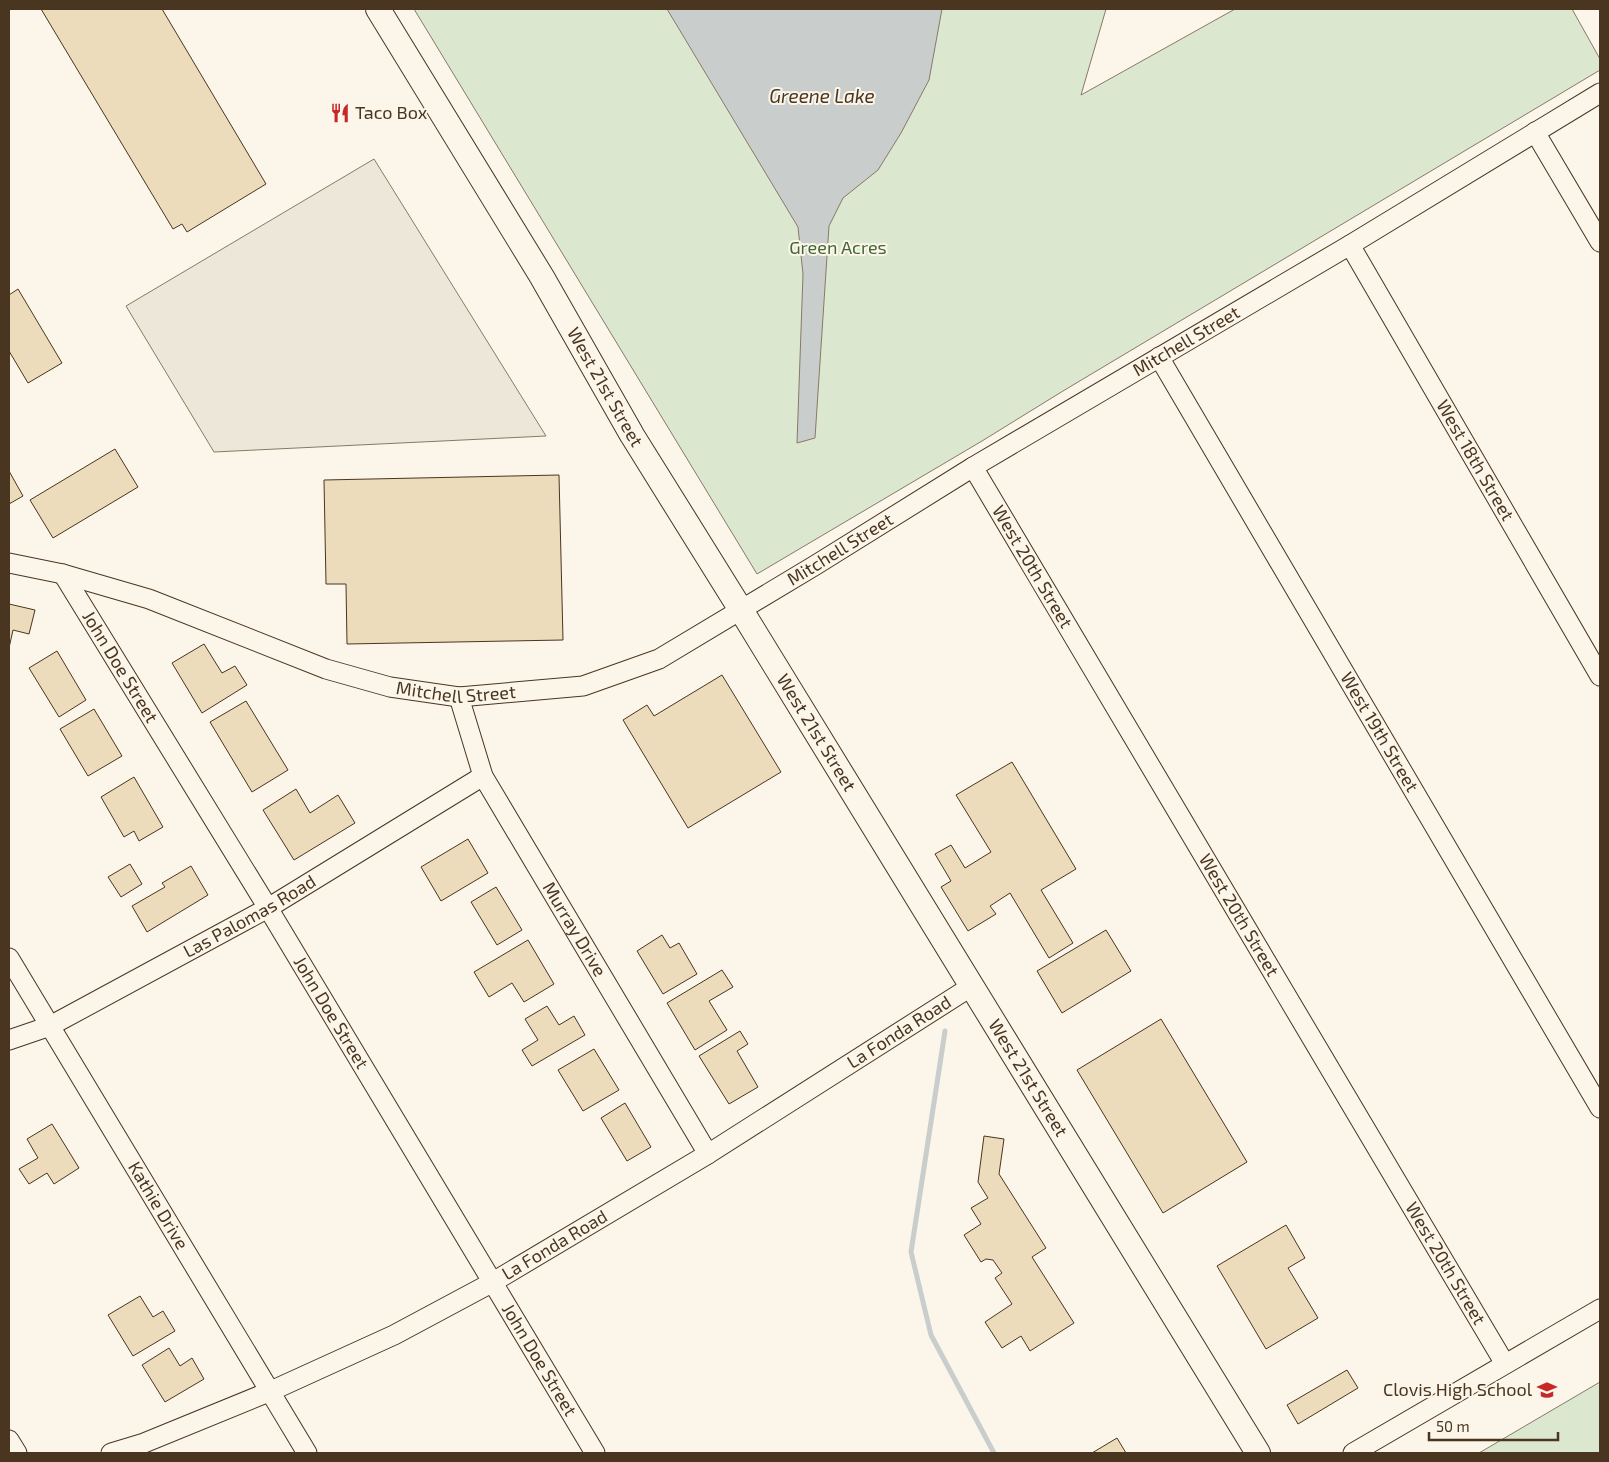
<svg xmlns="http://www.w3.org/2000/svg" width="1609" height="1462" viewBox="0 0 1609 1462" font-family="'Exo 2',sans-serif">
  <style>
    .green { fill: #dce7d0; stroke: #887966 }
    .parking { fill: #ede7d9; stroke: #887966 }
    .water { fill: #c9cecd; stroke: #887966 }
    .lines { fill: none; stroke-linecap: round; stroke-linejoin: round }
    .stream { stroke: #c9cecd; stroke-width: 5 }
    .building { fill: #ecdcbc; stroke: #4a3520 }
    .minor-casing { stroke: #4a3520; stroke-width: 21 }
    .major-casing { stroke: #4a3520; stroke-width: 26 }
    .minor { stroke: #fbf6e9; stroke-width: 19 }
    .major { stroke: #fbf6e9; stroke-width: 24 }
    .labels { text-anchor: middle; stroke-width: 4; stroke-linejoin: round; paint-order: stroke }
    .poi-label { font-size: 18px; fill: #4a3520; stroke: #fbf6e9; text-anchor: start }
    .park-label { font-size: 18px; fill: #436837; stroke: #fbf6e9 }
    .street-label { font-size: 18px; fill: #4a3520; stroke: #fbf6e9 }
    .water-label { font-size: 19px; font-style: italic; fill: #4a3520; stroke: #fbf6e9 }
  </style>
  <rect width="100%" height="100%" fill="#fbf6e9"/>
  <g class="green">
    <polygon points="414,9 1106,9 1081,95 1235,9 1572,9 1600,59 1600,70 1063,391 982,441 757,574"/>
    <polygon points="1600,1382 1600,1453 1478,1453 1479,1453"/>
  </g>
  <polygon class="parking" points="374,159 546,436 214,452 126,306"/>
  <polygon class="water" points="667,9 942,9 929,80 901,133 878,170 843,198 829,226 815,438 797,443 803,274 798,227"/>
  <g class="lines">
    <polyline class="stream" points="945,1031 911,1252 931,1335 994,1453"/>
  </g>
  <g class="building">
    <polygon points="41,9 162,9 266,184 187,232 182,224 173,229"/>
    <polygon points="18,289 62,363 28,383 9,351 9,295"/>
    <polygon points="115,449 138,487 53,538 30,500"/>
    <polygon points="9,471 23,496 9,504"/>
    <polygon points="559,475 563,640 347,644 346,584 326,584 324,480"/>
    <polygon points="9,604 35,610 29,634 13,630 9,648"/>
    <polygon points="204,644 222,673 235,666 247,685 202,713 172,663"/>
    <polygon points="57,651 86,700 59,717 29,668"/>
    <polygon points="722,675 781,772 688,828 623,720 647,705 654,716"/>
    <polygon points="246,701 288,770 252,792 210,722"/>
    <polygon points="94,709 122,756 88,776 60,729"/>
    <polygon points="1012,762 1076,869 1041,890 1073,943 1049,958 1010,893 990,906 996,914 968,931 941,887 951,881 935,854 951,845 965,868 991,852 956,795"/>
    <polygon points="134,777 163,827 139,841 134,831 124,837 101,797"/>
    <polygon points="296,789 310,813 338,795 355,823 294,860 263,810"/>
    <polygon points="468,839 488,873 441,901 421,867"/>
    <polygon points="130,864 142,884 121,897 108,877"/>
    <polygon points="191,866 208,895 147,932 132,906 165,887 162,883"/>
    <polygon points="496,887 522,930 497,945 471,902"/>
    <polygon points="1106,930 1131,971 1062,1013 1037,971"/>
    <polygon points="662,935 670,948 679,943 697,974 663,994 637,951"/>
    <polygon points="528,940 554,984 524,1002 512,983 489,997 474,972"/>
    <polygon points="722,970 733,987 709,1001 727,1030 695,1050 667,1003"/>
    <polygon points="547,1006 559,1025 574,1016 585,1035 532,1066 522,1050 538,1040 525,1019"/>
    <polygon points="1161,1019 1247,1162 1163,1213 1077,1070"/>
    <polygon points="740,1031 748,1044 737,1051 758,1087 729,1104 699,1056"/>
    <polygon points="594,1049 619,1090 583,1111 558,1070"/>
    <polygon points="625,1103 651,1147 627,1161 601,1118"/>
    <polygon points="52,1124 79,1168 54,1184 47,1173 29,1184 19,1169 38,1158 27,1139"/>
    <polygon points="984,1136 1004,1139 999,1174 1046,1248 1032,1257 1074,1323 1030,1351 1021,1336 1002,1348 985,1322 1012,1304 995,1278 1002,1273 993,1260 986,1259 981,1262 964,1235 981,1224 971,1208 988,1198 978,1182"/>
    <polygon points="1286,1225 1305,1258 1288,1268 1318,1318 1266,1349 1217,1266"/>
    <polygon points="140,1296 153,1317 163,1311 175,1331 133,1356 108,1315"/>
    <polygon points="169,1348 180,1366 192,1358 204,1379 165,1402 142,1365"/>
    <polygon points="1347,1370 1358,1388 1298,1424 1287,1405"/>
    <polygon points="1117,1438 1126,1453 1092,1453"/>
  </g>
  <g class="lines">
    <defs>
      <g id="minor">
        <polyline points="1535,132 1600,242"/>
        <path id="s1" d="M1350,245l250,431"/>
        <path id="s2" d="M1159,357l441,751"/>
        <path id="s3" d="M973,467l532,897"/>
        <path id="s4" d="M9,563l54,11 86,25 177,70 64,18 69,10 124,-11 76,-27 155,-93 159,-99 377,-222 250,-152"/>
        <path id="s5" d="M63,574l205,334 327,545"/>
        <path id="s6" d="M459,697l24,79 225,378"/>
        <path id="s7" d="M9,958l298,495"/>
        <path id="s8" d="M9,1040l41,-14 218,-118 215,-132"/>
        <polyline points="9,1440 17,1453"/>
        <path id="s9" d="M111,1453l33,-10 127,-52 123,-56 99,-53 215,-128 264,-168"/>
        <polyline points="1353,1453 1600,1309"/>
      </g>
      <g id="major">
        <path id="s10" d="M378,9l164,268 90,158 109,175 517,843"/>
      </g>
    </defs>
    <use href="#minor" class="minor-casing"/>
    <use href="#major" class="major-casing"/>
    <use href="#minor" class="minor"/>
    <use href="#major" class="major"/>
  </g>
  <defs>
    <symbol id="restaurant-bare" viewBox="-9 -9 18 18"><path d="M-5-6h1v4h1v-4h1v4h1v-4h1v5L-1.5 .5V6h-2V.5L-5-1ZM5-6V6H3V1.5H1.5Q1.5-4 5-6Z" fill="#c62828" stroke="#fbf6e9" stroke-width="2.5" paint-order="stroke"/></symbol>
    <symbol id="school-bare" viewBox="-9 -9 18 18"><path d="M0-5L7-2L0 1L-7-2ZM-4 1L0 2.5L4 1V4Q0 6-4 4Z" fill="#c62828" stroke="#fbf6e9" stroke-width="2.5" paint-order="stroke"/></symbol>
  </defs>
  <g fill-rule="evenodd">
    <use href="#restaurant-bare" x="326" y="99" width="28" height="28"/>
    <use href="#school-bare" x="1533" y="1376" width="28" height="28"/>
  </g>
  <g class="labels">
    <g class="poi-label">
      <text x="355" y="119">Taco Box</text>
      <text x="1532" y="1396" text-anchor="end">Clovis High School</text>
    </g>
    <g class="park-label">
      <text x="838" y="254">Green Acres</text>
    </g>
    <g class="street-label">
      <text dy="6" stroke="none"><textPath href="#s4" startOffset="1292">Mitchell Street</textPath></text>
      <text dy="6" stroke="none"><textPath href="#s10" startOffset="441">West 21st Street</textPath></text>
      <text dy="6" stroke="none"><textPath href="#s1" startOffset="249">West 18th Street</textPath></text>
      <text dy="6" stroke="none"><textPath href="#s4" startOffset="888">Mitchell Street</textPath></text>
      <text dy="6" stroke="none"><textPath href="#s3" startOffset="116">West 20th Street</textPath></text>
      <text dy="6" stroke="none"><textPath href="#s5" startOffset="109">John Doe Street</textPath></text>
      <text dy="6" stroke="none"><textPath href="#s4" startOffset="468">Mitchell Street</textPath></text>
      <text dy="6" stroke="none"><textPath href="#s10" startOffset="846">West 21st Street</textPath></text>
      <text dy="6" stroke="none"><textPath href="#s2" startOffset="435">West 19th Street</textPath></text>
      <text dy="6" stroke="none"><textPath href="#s8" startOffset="271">Las Palomas Road</textPath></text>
      <text dy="6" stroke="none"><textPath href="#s3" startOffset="521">West 20th Street</textPath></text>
      <text dy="6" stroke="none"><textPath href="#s6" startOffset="261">Murray Drive</textPath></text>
      <text dy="6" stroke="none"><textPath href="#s5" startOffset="514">John Doe Street</textPath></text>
      <text dy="6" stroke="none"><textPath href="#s9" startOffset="896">La Fonda Road</textPath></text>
      <text dy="6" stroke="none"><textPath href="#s10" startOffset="1251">West 21st Street</textPath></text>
      <text dy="6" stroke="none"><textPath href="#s7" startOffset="289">Kathie Drive</textPath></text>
      <text dy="6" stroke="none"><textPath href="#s9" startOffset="491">La Fonda Road</textPath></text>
      <text dy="6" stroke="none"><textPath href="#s3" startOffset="926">West 20th Street</textPath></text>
      <text dy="6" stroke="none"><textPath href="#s5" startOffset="919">John Doe Street</textPath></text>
    </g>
    <g class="water-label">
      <text x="822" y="103">Greene Lake</text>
    </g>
  </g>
  <rect width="1609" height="1462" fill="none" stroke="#4a3520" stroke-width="20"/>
  <path d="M1429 1432v8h129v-8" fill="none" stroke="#4a3520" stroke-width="2.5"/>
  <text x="1436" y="1432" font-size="15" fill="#4a3520" stroke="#fbf6e9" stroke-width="4" paint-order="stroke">50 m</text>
</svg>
